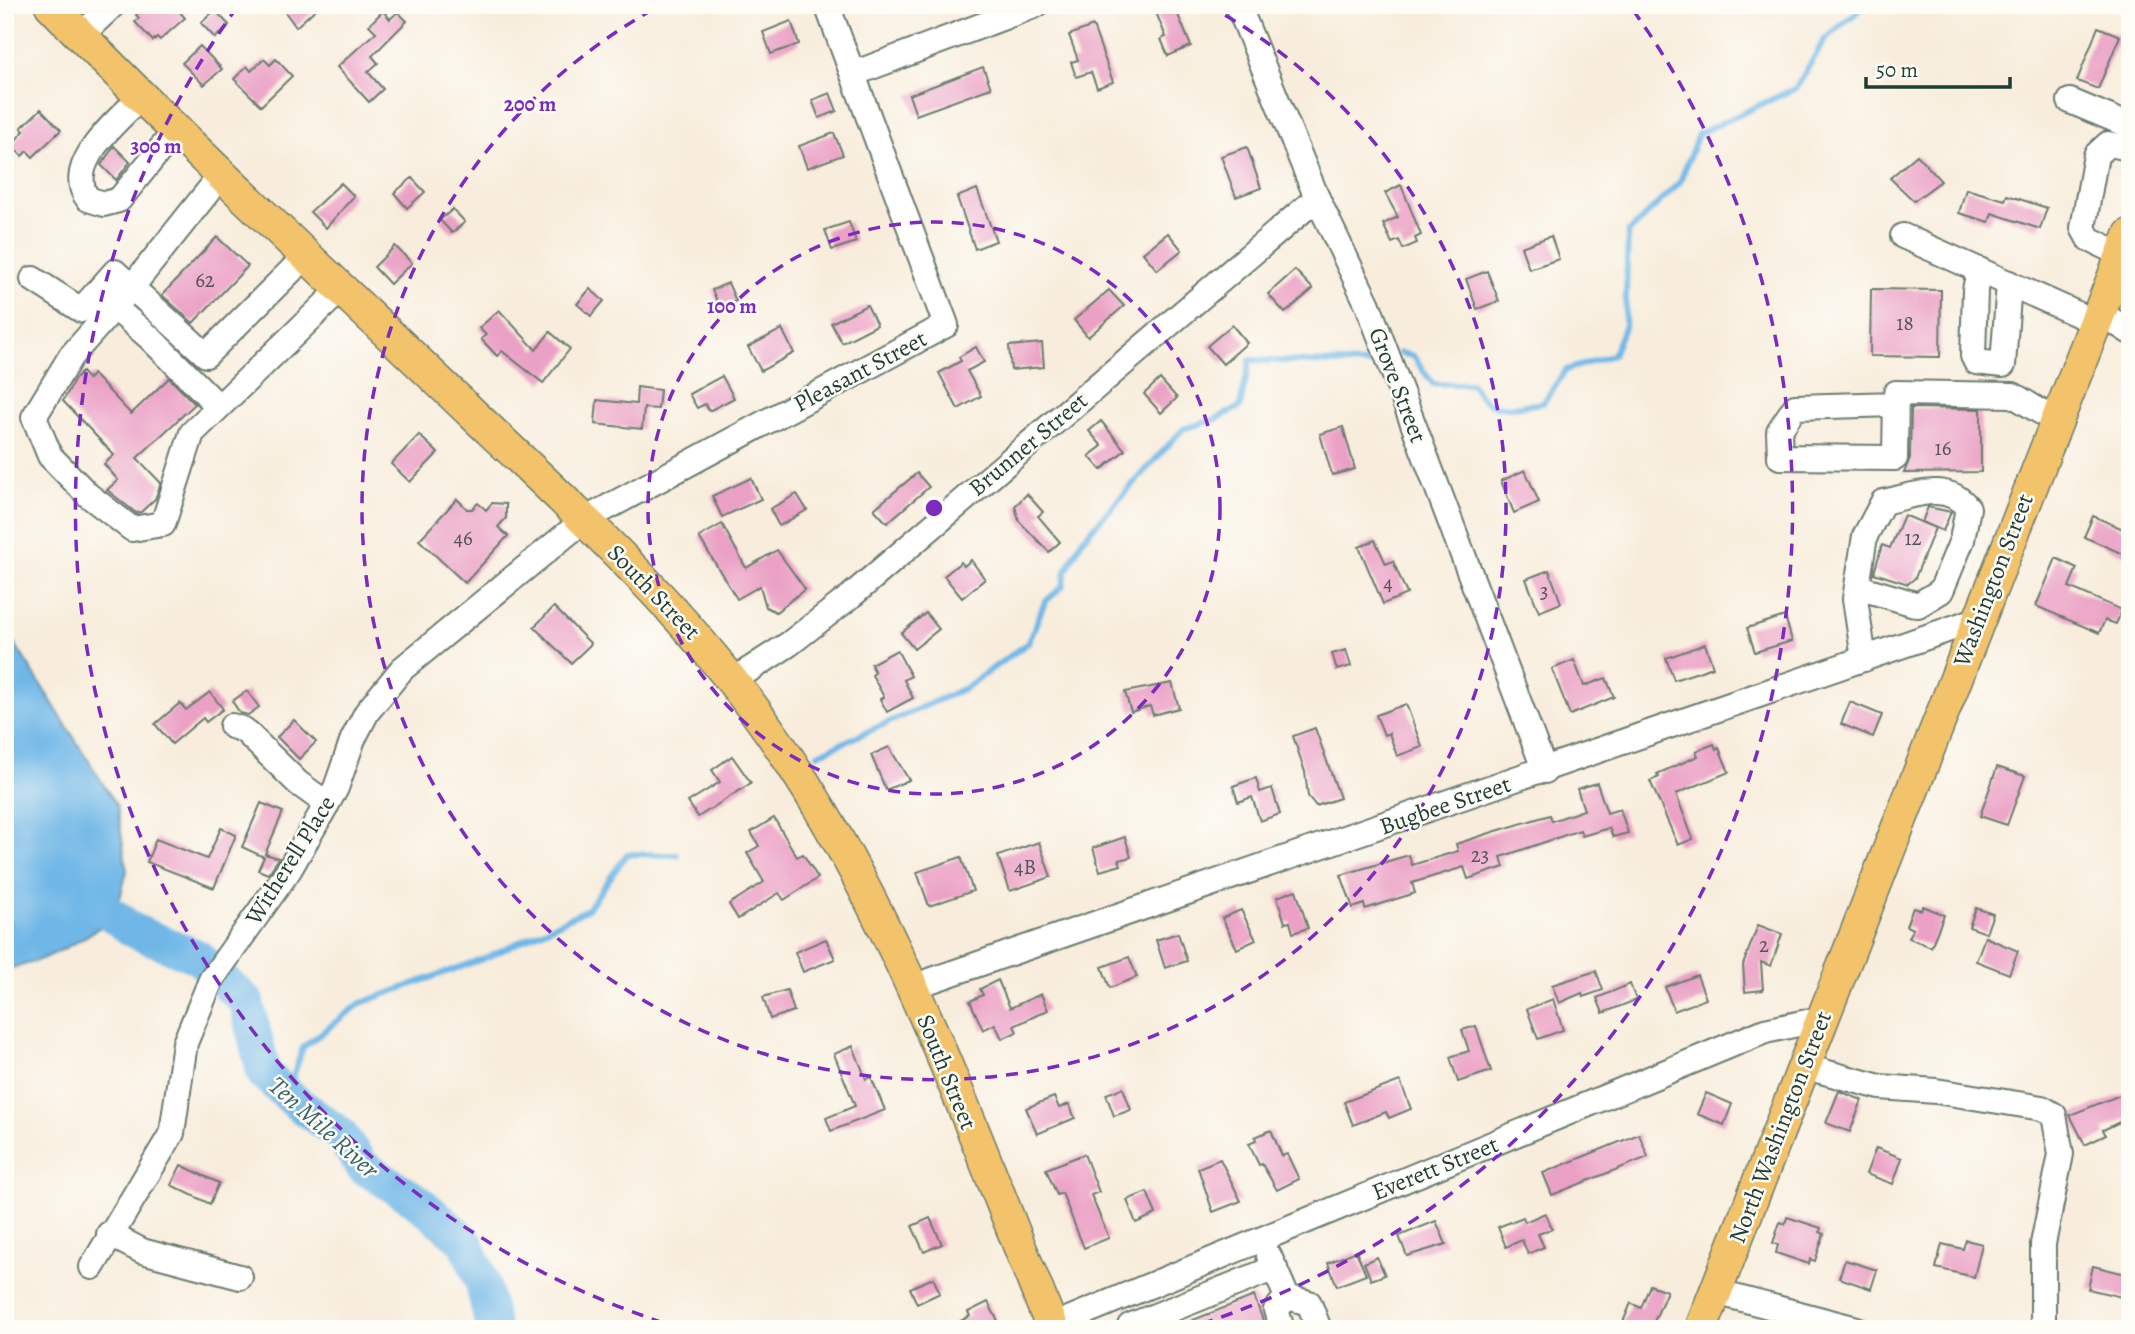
<svg xmlns="http://www.w3.org/2000/svg" width="2135" height="1334" viewBox="0 0 2135 1334" font-family="Alegreya,serif">
  <style>
    .water { fill: #6fb7e7; stroke: #477a8e; stroke-width: 2 }
    .lines { fill: none; stroke-linecap: round; stroke-linejoin: round }
    .stream { stroke: #6fb7e7; stroke-width: 6 }
    .river { stroke: #6fb7e7; stroke-width: 35 }
    .building { fill: #eba0c5 }
    .minor-casing { stroke: #6b7b6f; stroke-width: 28 }
    .major-casing { stroke: #6b7b6f; stroke-width: 35 }
    .minor { stroke: #fff; stroke-width: 24 }
    .major { stroke: #f2c36a; stroke-width: 32 }
    .ring { fill: none; stroke: #7b2cbf; stroke-width: 3.5; stroke-dasharray: 12 9 }
    .labels { text-anchor: middle; stroke-width: 5; stroke-linejoin: round; paint-order: stroke }
    .number-label { font-size: 21px; fill: #525658 }
    .street-label { font-size: 24px; fill: #1f3d34; stroke: #fdfcf7 }
    .water-label { font-size: 26px; font-style: italic; fill: #37626a; stroke: #fdfcf7 }
    .centre { fill: #7b2cbf; stroke: #fdfcf7; stroke-width: 3.5 }
    .ring-label { font-size: 21px; text-anchor: middle; font-weight: bold; fill: #7b2cbf; stroke: #fdfcf7; stroke-width: 5; stroke-linejoin: round; paint-order: stroke }
  </style>
  <rect width="100%" height="100%" fill="#fdfcf7"/>
  <filter id="ink" filterUnits="userSpaceOnUse"><feTurbulence type="fractalNoise" baseFrequency=".0143" numOctaves="2"/><feDisplacementMap in="SourceGraphic" scale="14" xChannelSelector="R" yChannelSelector="G"/><feConvolveMatrix kernelMatrix="1 2 1 2 8 2 1 2 1" color-interpolation-filters="sRGB"/></filter>
  <filter id="wash" filterUnits="userSpaceOnUse"><feTurbulence type="fractalNoise" baseFrequency=".00686" numOctaves="4" result="noise"/><feDisplacementMap in="SourceGraphic" scale="28" xChannelSelector="R" yChannelSelector="G"/><feGaussianBlur stdDeviation="1.57" result="paint"/><feColorMatrix in="noise" values="0 0 0 0 0 0 0 0 0 0 0 0 0 0 0 0 0 1.4 0 .05"/><feComposite in="paint" operator="in"/></filter>
  <g filter="url(#wash)">
    <rect width="100%" height="100%" fill="#f8eddc"/>
    <path class="water" d="M5,628l112,178 10,65 -12,46c-33,23 -69,46 -110,52z"/>
    <g class="lines">
      <g class="stream">
        <path d="M1400,353l13,3 20,28h39c16,33 41,22 71,19l23,-33 47,-15 12,-30 3,-92 52,-51 18,-48 98,-46 29,-49 40,-34"/>
        <polyline points="818,754 965,688 1028,643 1045,602 1063,586 1066,571 1082,540 1183,429 1214,420 1240,407 1250,360 1367,364"/>
        <polyline points="287,1095 303,1047 361,1003 488,957 588,909 627,854 677,855"/>
      </g>
      <polyline class="river" points="78,885 87,896 134,931 198,957 246,1001 264,1074 298,1104 340,1134 363,1167 416,1200 465,1241 482,1281 493,1329"/>
    </g>
    <g id="blocks">
      <g class="building">
        <polygon points="147,5 174,5 185,18 160,40 157,37 153,41 135,22 139,18 136,15"/>
        <polygon points="280,5 320,5 296,27"/>
        <polygon points="1153,5 1174,5 1191,46 1168,56 1161,39 1166,37"/>
        <polygon points="215,10 229,25 215,38 201,23"/>
        <polygon points="383,11 390,19 398,12 407,21 372,56 378,63 368,72 383,89 369,102 337,67 376,32 369,25"/>
        <polygon points="791,21 799,44 771,54 763,32"/>
        <polygon points="1093,26 1113,82 1097,88 1091,72 1076,77 1071,62 1078,60 1069,35"/>
        <polygon points="2098,27 2120,36 2098,89 2077,81"/>
        <polygon points="200,46 222,69 204,85 182,63"/>
        <polygon points="264,59 270,65 276,59 292,76 261,106 234,79 247,66 251,71"/>
        <polygon points="983,67 991,88 916,115 909,95"/>
        <polygon points="830,93 837,111 819,118 812,100"/>
        <polygon points="41,109 61,130 33,157 27,151 22,156 11,145 24,131 21,128"/>
        <polygon points="834,133 843,155 807,168 799,146"/>
        <polygon points="114,146 130,162 116,180 101,165"/>
        <polygon points="1247,147 1261,188 1236,197 1221,156"/>
        <polygon points="1917,155 1941,181 1914,201 1890,178"/>
        <polygon points="412,178 425,192 407,208 394,193"/>
        <polygon points="341,183 354,196 326,228 310,212"/>
        <polygon points="1401,185 1421,235 1415,238 1417,243 1403,249 1399,240 1392,243 1383,224 1398,217 1385,193"/>
        <polygon points="977,189 996,241 975,249 957,197"/>
        <polygon points="1966,189 2005,200 2007,195 2047,208 2040,229 1992,213 1989,222 1959,213"/>
        <polygon points="453,209 465,222 452,233 440,220"/>
        <polygon points="849,222 856,242 832,250 825,230"/>
        <polygon points="1168,233 1182,250 1157,270 1143,253"/>
        <polygon points="1551,236 1559,259 1529,269 1521,247"/>
        <polygon points="217,237 248,266 193,323 162,295"/>
        <polygon points="395,246 412,263 390,284 374,267"/>
        <polygon points="1295,270 1313,289 1285,313 1268,294"/>
        <polygon points="1487,271 1499,301 1477,309 1466,279"/>
        <polygon points="728,283 736,301 720,308 712,290"/>
        <polygon points="590,289 604,301 591,316 577,304"/>
        <polygon points="1871,289 1941,290 1940,357 1870,356"/>
        <polygon points="1109,290 1124,306 1088,337 1074,320"/>
        <polygon points="867,305 877,325 842,343 831,323"/>
        <polygon points="499,310 536,350 550,332 570,349 543,383 502,351 497,356 481,339 486,335 479,328"/>
        <polygon points="1232,325 1247,343 1223,364 1207,346"/>
        <polygon points="782,329 794,353 761,371 748,347"/>
        <polygon points="1042,343 1044,367 1011,370 1009,346"/>
        <polygon points="976,347 984,362 967,371 981,396 958,409 939,373 961,361 959,357"/>
        <polygon points="82,372 88,379 93,374 131,414 169,378 195,404 137,458 161,483 155,499 141,512 136,513 107,490 118,480 104,464 114,455 63,401 75,379"/>
        <polygon points="722,376 734,398 709,411 705,404 697,408 689,394"/>
        <polygon points="1160,379 1177,398 1161,413 1144,394"/>
        <polygon points="637,387 660,390 658,409 644,408 642,429 595,424 597,400 636,404"/>
        <polygon points="1911,408 1981,409 1981,472 1904,473 1910,458"/>
        <polygon points="1101,421 1125,450 1101,470 1089,456 1102,446 1089,431"/>
        <polygon points="1343,427 1355,469 1332,475 1320,434"/>
        <polygon points="419,435 438,453 410,482 391,464"/>
        <polygon points="1525,470 1539,502 1514,513 1501,481"/>
        <polygon points="917,473 929,487 887,523 874,509"/>
        <polygon points="751,478 761,499 722,517 712,496"/>
        <polygon points="797,494 807,510 779,526 770,509"/>
        <polygon points="1027,494 1043,512 1038,516 1060,542 1049,552 1019,521 1015,506"/>
        <polygon points="457,499 467,509 472,509 478,503 486,510 492,503 506,504 506,518 498,527 508,536 465,583 419,540"/>
        <polygon points="1928,507 1951,512 1943,531 1922,522"/>
        <polygon points="1904,515 1935,528 1915,578 1908,584 1874,573 1882,545 1890,548"/>
        <polygon points="2093,516 2130,532 2130,557 2084,537"/>
        <polygon points="722,524 746,568 777,550 805,589 776,612 766,607 760,586 737,599 699,537"/>
        <polygon points="1375,540 1386,564 1393,561 1407,594 1383,604 1359,547"/>
        <polygon points="2056,558 2077,568 2069,587 2122,610 2116,624 2105,620 2099,633 2036,606"/>
        <polygon points="971,560 985,579 962,598 944,576 961,562 964,566"/>
        <polygon points="1549,570 1561,603 1539,612 1526,579"/>
        <polygon points="554,607 591,644 571,663 534,627"/>
        <polygon points="926,613 939,629 914,649 901,633"/>
        <polygon points="1785,616 1792,641 1755,652 1747,628"/>
        <polygon points="1705,644 1713,667 1674,680 1666,658"/>
        <polygon points="897,650 911,676 904,680 913,698 887,712 880,699 884,697 872,675 875,673 871,664"/>
        <polygon points="1346,650 1351,666 1337,670 1332,654"/>
        <polygon points="1574,660 1584,686 1606,678 1614,697 1570,715 1552,669"/>
        <polygon points="1172,683 1179,708 1153,715 1150,706 1131,712 1125,692"/>
        <polygon points="247,691 259,707 248,715 240,713 232,701"/>
        <polygon points="210,692 223,709 206,722 203,718 172,744 155,724 180,703 186,710"/>
        <polygon points="1850,702 1882,715 1873,737 1841,724"/>
        <polygon points="1406,704 1422,747 1397,756 1389,733 1384,735 1376,715"/>
        <polygon points="294,720 316,742 299,759 277,737"/>
        <polygon points="1315,728 1340,798 1316,806 1308,796 1305,772 1293,736"/>
        <polygon points="1714,744 1716,749 1719,748 1729,772 1676,794 1693,839 1678,845 1650,781 1659,777 1657,774 1698,756 1696,751"/>
        <polygon points="889,747 909,780 886,790 871,755"/>
        <polygon points="732,756 751,783 698,817 688,802 720,782 712,770"/>
        <polygon points="1997,767 2025,776 2007,825 1980,816"/>
        <polygon points="1256,778 1260,792 1272,788 1280,814 1260,821 1252,797 1238,802 1233,786"/>
        <polygon points="1597,783 1607,813 1620,809 1628,833 1613,837 1609,828 1582,836 1580,830 1501,857 1504,867 1468,879 1464,867 1412,883 1415,893 1365,909 1364,904 1353,908 1341,875 1409,855 1412,865 1458,851 1456,844 1493,832 1550,815 1552,821 1584,810 1577,789"/>
        <polygon points="261,803 283,812 265,854 279,858 268,874 258,870 264,857 242,847"/>
        <polygon points="774,818 797,857 803,854 818,878 784,900 779,893 738,919 729,904 764,882 747,853 759,846 751,832"/>
        <polygon points="221,828 236,835 214,888 147,862 156,839 207,859"/>
        <polygon points="1125,837 1131,857 1119,860 1121,865 1100,871 1093,848"/>
        <polygon points="1039,842 1051,877 1010,891 998,856"/>
        <polygon points="961,857 973,891 929,906 917,872"/>
        <polygon points="1296,890 1308,928 1293,933 1290,922 1285,923 1277,897"/>
        <polygon points="1923,906 1944,915 1931,947 1909,938 1913,929 1906,926 1913,908 1921,910"/>
        <polygon points="1976,908 1993,914 1986,933 1969,927"/>
        <polygon points="1241,910 1256,940 1237,949 1222,918"/>
        <polygon points="1758,925 1782,934 1771,966 1761,962 1763,990 1745,992 1743,965"/>
        <polygon points="1178,933 1187,961 1165,968 1156,940"/>
        <polygon points="1985,937 2018,951 2009,974 1976,961"/>
        <polygon points="826,939 835,959 803,972 795,952"/>
        <polygon points="1129,957 1137,977 1110,988 1102,967"/>
        <polygon points="1596,971 1603,990 1583,997 1582,993 1559,1003 1552,985"/>
        <polygon points="1697,975 1706,999 1674,1011 1665,987"/>
        <polygon points="998,980 1010,1008 1041,994 1048,1010 1014,1026 1017,1032 1002,1039 995,1024 983,1030 970,1001 983,995 980,989"/>
        <polygon points="1630,984 1636,1000 1603,1013 1597,998"/>
        <polygon points="787,990 794,1011 770,1019 763,997"/>
        <polygon points="1553,999 1563,1030 1538,1039 1527,1009"/>
        <polygon points="1476,1026 1491,1071 1458,1082 1450,1057 1469,1051 1462,1030"/>
        <polygon points="853,1046 866,1079 871,1077 885,1110 831,1131 826,1118 855,1106 834,1054"/>
        <polygon points="1400,1081 1411,1109 1389,1118 1386,1112 1353,1125 1344,1102"/>
        <polygon points="1123,1088 1131,1110 1114,1116 1106,1094"/>
        <polygon points="1839,1091 1862,1100 1850,1132 1826,1123"/>
        <polygon points="1706,1093 1732,1104 1724,1125 1697,1114"/>
        <polygon points="2125,1093 2130,1103 2130,1117 2103,1130 2106,1135 2085,1145 2070,1115"/>
        <polygon points="1054,1097 1059,1108 1069,1104 1075,1118 1037,1134 1026,1108"/>
        <polygon points="1271,1130 1282,1156 1287,1154 1299,1179 1277,1190 1262,1164 1259,1165 1249,1144 1256,1141 1255,1137"/>
        <polygon points="1639,1134 1648,1157 1552,1195 1543,1173"/>
        <polygon points="1876,1148 1902,1158 1893,1184 1866,1174"/>
        <polygon points="1084,1154 1099,1192 1091,1195 1109,1238 1084,1248 1062,1193 1057,1195 1046,1169"/>
        <polygon points="1220,1159 1241,1201 1213,1212 1198,1168"/>
        <polygon points="181,1165 219,1183 210,1204 171,1185"/>
        <polygon points="1147,1192 1156,1214 1136,1223 1127,1200"/>
        <polygon points="1545,1213 1552,1229 1538,1234 1544,1247 1528,1254 1522,1240 1506,1247 1498,1227 1523,1217 1525,1222"/>
        <polygon points="1787,1217 1821,1228 1820,1232 1824,1234 1815,1261 1810,1259 1809,1264 1776,1253 1778,1245 1773,1243 1780,1222 1785,1224"/>
        <polygon points="930,1218 942,1244 924,1252 912,1226"/>
        <polygon points="1436,1221 1446,1244 1407,1256 1399,1236"/>
        <polygon points="1966,1240 1982,1244 1974,1277 1936,1268 1942,1244 1963,1249"/>
        <polygon points="1356,1251 1366,1275 1337,1286 1328,1263"/>
        <polygon points="1377,1257 1385,1275 1371,1280 1364,1263"/>
        <polygon points="1845,1260 1877,1270 1871,1289 1839,1278"/>
        <polygon points="2093,1266 2130,1275 2130,1299 2088,1289"/>
        <polygon points="933,1278 940,1293 917,1304 910,1288"/>
        <polygon points="1650,1285 1667,1291 1651,1329 1620,1329 1631,1303 1641,1308"/>
        <polygon points="1254,1296 1266,1329 1173,1329 1173,1328"/>
        <polygon points="988,1302 1002,1329 946,1329 970,1316 968,1312"/>
      </g>
    </g>
  </g>
  <g filter="url(#ink)">
    <use href="#blocks" fill-opacity="0" stroke="#6b7b6f" stroke-width="2"/>
    <g class="lines">
      <defs>
        <g id="minor">
          <polyline points="1238,5 1317,198 1368,305 1545,771"/>
          <polyline points="81,35 113,5"/>
          <polyline points="853,74 1036,5"/>
          <path d="M142,96c-23,24 -80,68 -54,103l16,5 15,-4 57,-70"/>
          <polyline points="2070,101 2130,126"/>
          <polyline points="222,174 127,293 71,356 34,417 50,456 88,495 132,529 163,524 192,433 342,288"/>
          <polyline points="1903,236 2095,322"/>
          <polyline points="2122,255 2089,239 2083,228 2096,155 2108,144 2130,148"/>
          <polyline points="1979,270 1975,290 1973,356 1976,362 2003,365 2009,283"/>
          <polyline points="33,279 81,310 115,272 206,355 307,255"/>
          <polyline points="114,307 150,338 218,406"/>
          <polyline points="2099,312 2130,332"/>
          <polyline points="1896,404 1795,407 1779,431 1780,457 1895,458 1896,393 2013,395 2056,421"/>
          <path d="M1858,587l60,18 23,-14 21,-51 6,-32c-21,-28 -56,-12 -85,-6l-18,34 -10,63 9,60"/>
          <polyline points="732,681 789,644 851,596 1317,198"/>
          <polyline points="232,726 244,730 298,783 327,804"/>
          <polyline points="912,987 1976,620"/>
          <polyline points="1802,1066 1880,1087 1936,1091 2042,1108 2054,1115 2061,1154 2043,1244 2043,1329"/>
          <polyline points="109,1234 142,1251 240,1277"/>
          <polyline points="1269,1256 1287,1297"/>
          <polyline points="92,1267 172,1133 185,1043 211,980 289,870 336,788 353,739 367,712 402,669 584,520 946,325 827,5"/>
          <polyline points="1715,1292 1857,1329"/>
          <polyline points="1287,1297 1309,1303 1319,1329"/>
          <polyline points="1052,1326 1765,1031 1821,1019"/>
          <polyline points="1130,1326 1275,1268"/>
          <polyline points="1282,1329 1276,1310 1287,1297"/>
        </g>
        <g id="major">
          <path d="M51,5c137,142 283,276 426,413 101,95 202,188 284,301 133,184 206,402 292,610"/>
          <polyline points="1701,1329 2130,235"/>
        </g>
      </defs>
      <use href="#minor" class="minor-casing"/>
      <use href="#major" class="major-casing"/>
      <use href="#minor" class="minor"/>
      <use href="#major" class="major"/>
    </g>
  </g>
  <g class="ring">
    <circle cx="934" cy="508" r="286"/>
    <path d="M1207 5A572 572 0 1 1 661 5"/>
    <path d="M683 1329A858 858 0 0 1 235 10M1633 10A858 858 0 0 1 1185 1329"/>
  </g>
  <g class="labels">
    <g class="number-label">
      <text x="205" y="287">62</text>
      <text x="1905" y="330">18</text>
      <text x="1943" y="455">16</text>
      <text x="463" y="545">46</text>
      <text x="1913" y="545">12</text>
      <text x="1388" y="590">4</text>
      <text x="1544" y="598">3</text>
      <text x="1480" y="862">23</text>
      <text x="1025" y="874">4B</text>
      <text x="1764" y="952">2</text>
    </g>
    <g class="street-label">
      <text transform="translate(860 371) rotate(-28)" y="8">Pleasant Street</text>
      <text transform="translate(1398 385) rotate(69)" y="8">Grove Street</text>
      <text transform="translate(1028 444) rotate(-40)" y="8">Brunner Street</text>
      <text transform="translate(1993 580) rotate(-69)" y="8">Washington Street</text>
      <text transform="translate(654 592) rotate(46)" y="8">South Street</text>
      <text transform="translate(1445 805) rotate(-19)" y="8">Bugbee Street</text>
      <text transform="translate(290 860) rotate(-58)" y="8">Witherell Place</text>
      <text transform="translate(947 1072) rotate(68)" y="8">South Street</text>
      <text transform="translate(1780 1127) rotate(-69)" y="8">North Washington Street</text>
      <text transform="translate(1435 1168) rotate(-22)" y="8">Everett Street</text>
    </g>
    <g class="water-label">
      <text transform="translate(324 1127) rotate(42)" y="9">Ten Mile River</text>
    </g>
  </g>
  <circle cx="934" cy="508" r="10" class="centre"/>
  <g class="ring-label">
    <text x="530" y="111">200 m</text>
    <text x="156" y="153">300 m</text>
    <text x="732" y="313">100 m</text>
  </g>
  <rect width="2135" height="1334" fill="none" stroke="#fdfcf7" stroke-width="28"/>
  <path d="M1866 77v10h144v-10" fill="none" stroke="#1f3d34" stroke-width="3.5"/>
  <text x="1876" y="77" font-size="21" fill="#1f3d34" stroke="#fdfcf7" stroke-width="5" paint-order="stroke">50 m</text>
</svg>
